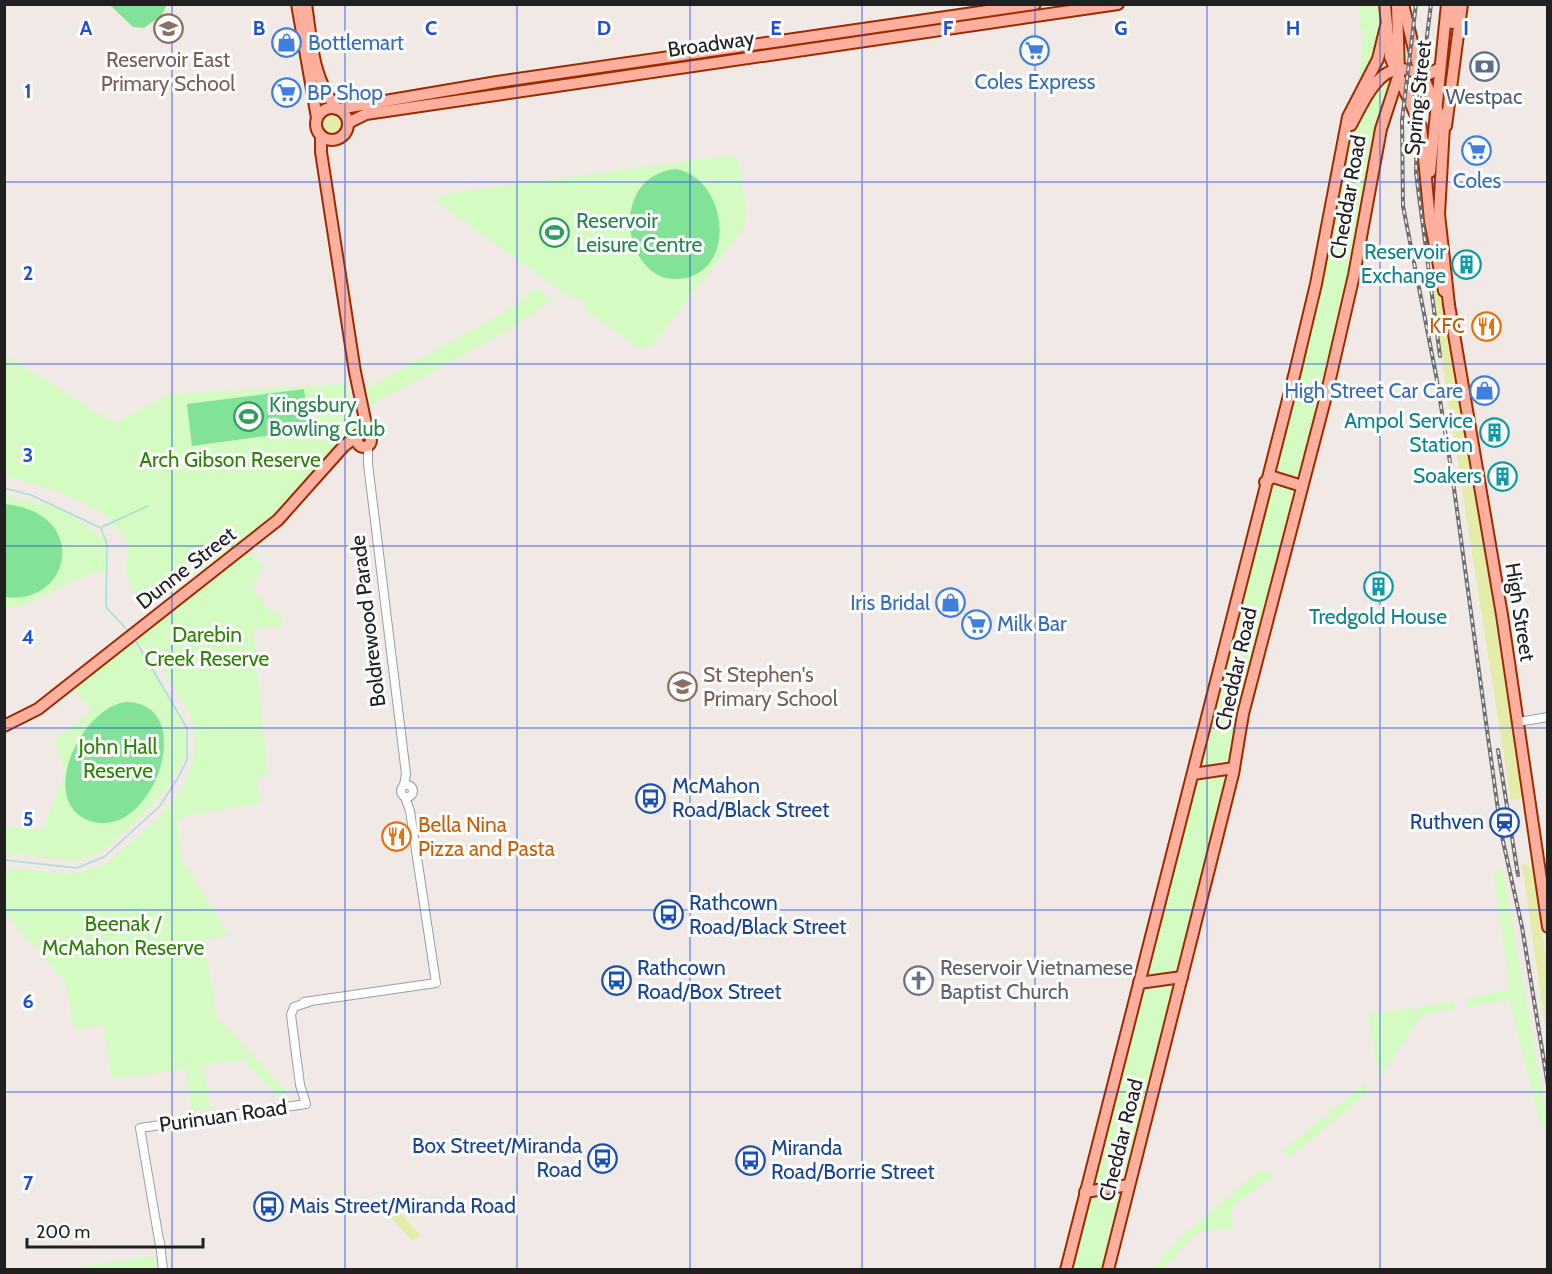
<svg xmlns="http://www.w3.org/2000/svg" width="1552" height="1274" viewBox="0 0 1552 1274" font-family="Cabin,sans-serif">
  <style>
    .grass { fill: #e4ecaa }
    .park { fill: #d3fbc2 }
    .pitch { fill: #81e298 }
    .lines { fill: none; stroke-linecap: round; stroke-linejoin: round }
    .stream { stroke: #a5dfd6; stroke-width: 1.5 }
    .minor-casing { stroke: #9d9d9d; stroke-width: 10 }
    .major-casing { stroke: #9b2c00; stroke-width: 14 }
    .minor { stroke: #fff; stroke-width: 8 }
    .major { stroke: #ffaf9d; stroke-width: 10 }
    .rail-casing { stroke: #6e6e6e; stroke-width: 4 }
    .rail { stroke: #fff; stroke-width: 1.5; stroke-dasharray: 4.5; stroke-linecap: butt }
    .grid { fill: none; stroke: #1d4ed8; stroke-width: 1.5; stroke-opacity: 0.55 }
    .labels { text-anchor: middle; stroke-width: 6; stroke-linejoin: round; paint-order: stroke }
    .shop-label { font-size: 21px; fill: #366cbe; stroke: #fff; text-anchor: start }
    .street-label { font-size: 21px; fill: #202020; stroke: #fff }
    .education-label { font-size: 21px; fill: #785e54; stroke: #fff }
    .service-label { font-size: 21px; fill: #4e5e75; stroke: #fff }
    .leisure-label { font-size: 21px; fill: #27864d; stroke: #fff; text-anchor: start }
    .culture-label { font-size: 21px; fill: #0d838f; stroke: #fff; text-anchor: end }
    .food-label { font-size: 21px; fill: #c56008; stroke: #fff; text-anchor: end }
    .park-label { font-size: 21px; fill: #2d8308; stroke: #fff }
    .transit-label { font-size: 21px; fill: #164399; stroke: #fff; text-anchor: start }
    .worship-label { font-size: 21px; fill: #5b616d; stroke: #fff; text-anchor: start }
    .grid-label { font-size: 20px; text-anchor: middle; font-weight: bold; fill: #1d4ed8; stroke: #fff; stroke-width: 6; stroke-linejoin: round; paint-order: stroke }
  </style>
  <rect width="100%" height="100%" fill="#f1e9e6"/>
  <g class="grass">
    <circle cx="333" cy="124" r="11"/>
    <polygon points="1428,273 1432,273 1437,280 1459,390 1523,797 1511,801"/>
    <polygon points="1524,863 1534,872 1547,966 1547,1040 1522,864"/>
    <polygon points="388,1200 421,1236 412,1240 376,1202"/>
  </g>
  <g class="park">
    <path d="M1360,5h18c8,36 -3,52 -20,83l6,-60h-5z"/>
    <path d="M1389,76h5l-55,248 -42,158 -23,-10 72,-320c7,-26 20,-60 43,-76z"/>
    <polygon points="732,155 738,161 747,215 742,230 650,348 639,348 584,309 582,300 568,296 435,201 442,195 451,193"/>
    <polygon points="537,288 551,300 514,327 370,406 367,388 505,312"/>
    <path d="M4,354l111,70 54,-30 178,-10 8,45 -79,83 -24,22 -107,75c-9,-11 -20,-28 -19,-42 0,-6 3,-13 2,-18 -9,-46 -87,-62 -123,-73z"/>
    <polygon points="1269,480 1278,482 1297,492 1231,764 1199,768"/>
    <polygon points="4,495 61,509 105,539 105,572 93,572 22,606 5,609"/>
    <path d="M248,551l16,16 -13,21 19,22 12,5 1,11 -30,3 15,146 -11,3 3,25 -78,14 -5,6 4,35 48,78 -31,4 10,24 9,57h4l70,76 -12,1 -35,-38 -41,6 7,43 -18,2 -6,-42 -74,10 -9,-54 -29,4 -9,-47 -60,-69v-43c35,-5 60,14 98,-6 9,-4 17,-13 25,-19 35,-28 74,-67 66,-117 -3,-16 -14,-30 -22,-44 -11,-18 -19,-34 -39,-43 18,26 58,78 53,111 -4,21 -36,56 -51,70 -16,13 -32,32 -53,37 -25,5 -51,-7 -77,-5l-1,-28 39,4 22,-58 -11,-32 38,-29 -20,-24z"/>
    <path d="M1227,772l2,5 -4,2 -14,57 3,3c-4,11 -15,27 -10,39l-4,1 -7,28 3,3 -5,5 -7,30 2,3 -8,25 -31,4 -2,-1 49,-197z"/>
    <polygon points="1503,870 1547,1120 1546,1133 1539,1119 1509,1000 1468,1007 1467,998 1510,990 1493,871"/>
    <polygon points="1174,981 1126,1181 1092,1186 1120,1068 1126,1064 1128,1056 1123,1058 1124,1053 1130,1050 1132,1041 1126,1043 1129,1033 1134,1029 1137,1021 1132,1023 1143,986"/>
    <polygon points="1453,1001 1455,1009 1422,1015 1379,1078 1369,1014 1411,1008 1413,1013 1417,1008"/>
    <polygon points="1365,1083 1367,1093 1292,1155 1286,1156 1284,1150"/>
    <polygon points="1275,1171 1272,1177 1233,1206 1231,1215 1233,1228 1198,1233 1163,1269 1152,1269 1184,1234 1255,1174"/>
    <polygon points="1123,1191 1101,1269 1074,1269 1078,1256 1073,1257 1088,1196"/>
    <polygon points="154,1256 156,1269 71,1269 70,1268"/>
  </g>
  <g class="pitch">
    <polygon points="167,4 162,15 144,28 133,27 110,5"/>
    <path d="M676,169c53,10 63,108 0,110 -53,1 -69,-103 0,-110z"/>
    <polygon points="304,389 309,430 192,446 187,404"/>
    <path d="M5,504c86,9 66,102 0,93z"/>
    <path d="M125,702c75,0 29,135 -31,120 -59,-15 -16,-112 31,-120z"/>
  </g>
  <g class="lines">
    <g class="stream">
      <polyline points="4,488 31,495 101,528 107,544 106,607 129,632"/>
      <polyline points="102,527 148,506"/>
      <polyline points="4,860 77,868 104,857 160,806 179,776 187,760 187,728 134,638"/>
    </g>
    <defs>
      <g id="minor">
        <polyline points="368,446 368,464 406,774 404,785"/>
        <polyline points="1518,722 1548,717"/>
        <circle cx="407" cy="791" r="6"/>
        <polyline points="304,1002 436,983 410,811 405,797"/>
        <polyline points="160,1242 163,1270"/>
        <polyline points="160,1246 140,1128 306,1104 300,1085 291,1015 294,1007 309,1002"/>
      </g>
      <g id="major">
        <polyline points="297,4 317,118"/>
        <path d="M306,4c6,38 6,74 31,105"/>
        <polyline points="1385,4 1390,57 1421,127 1430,221 1444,291"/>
        <polyline points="1403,4 1417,62 1444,126 1439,214 1449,305 1502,615 1548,927"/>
        <polyline points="1452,23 1455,4"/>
        <circle cx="332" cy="124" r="16"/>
        <polyline points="338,109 497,82 1035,4"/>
        <polyline points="348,123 366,114 1118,4"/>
        <path d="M1351,125c10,-18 25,-56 50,-56 9,0 19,5 28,5l11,-6"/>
        <polyline points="1446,126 1462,4"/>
        <polyline points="321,136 321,152 355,372 368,434"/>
        <polyline points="1430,172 1447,4"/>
        <circle cx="364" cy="440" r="7"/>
        <polyline points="1265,482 1273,477 1302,486"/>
        <polyline points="4,726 38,709 278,520 344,446 358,435"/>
        <polyline points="1193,774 1234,768"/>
        <polyline points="1139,983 1182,977"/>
        <polyline points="1085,1192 1129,1185"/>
        <polyline points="1066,1270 1295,372 1316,284 1348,117 1378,59 1386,26"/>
        <polyline points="1108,1270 1233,774 1243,714 1326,396 1354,275 1381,129 1399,74 1397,4"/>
      </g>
    </defs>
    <use href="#minor" class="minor-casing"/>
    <use href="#major" class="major-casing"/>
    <use href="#minor" class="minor"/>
    <use href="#major" class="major"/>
    <defs>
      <g id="rail">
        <polyline points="1416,4 1402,120 1403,206 1436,375 1453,481 1501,832 1522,927 1548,1086"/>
        <polyline points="1431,4 1417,116 1416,173 1440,356"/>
        <polyline points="1498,750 1518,875"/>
      </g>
    </defs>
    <use href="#rail" class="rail-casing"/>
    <use href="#rail" class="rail"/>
  </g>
  <path class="grid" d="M172,4v1266M345,4v1266M517,4v1266M690,4v1266M862,4v1266M1035,4v1266M1207,4v1266M1380,4v1266M4,182h1544M4,364h1544M4,546h1544M4,728h1544M4,910h1544M4,1092h1544"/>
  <defs>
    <symbol id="school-ring" viewBox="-11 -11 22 22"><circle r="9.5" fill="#fff" stroke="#8d6e63" stroke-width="1.5"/><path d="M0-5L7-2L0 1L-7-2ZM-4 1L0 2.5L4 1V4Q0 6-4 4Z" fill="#8d6e63"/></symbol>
    <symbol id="shop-ring" viewBox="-11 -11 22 22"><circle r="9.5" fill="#fff" stroke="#3f7fe0" stroke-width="1.5"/><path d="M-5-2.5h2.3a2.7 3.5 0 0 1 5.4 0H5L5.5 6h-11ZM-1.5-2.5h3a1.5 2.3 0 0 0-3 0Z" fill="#3f7fe0"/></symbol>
    <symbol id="supermarket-ring" viewBox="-11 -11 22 22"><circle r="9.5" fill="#fff" stroke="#3f7fe0" stroke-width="1.5"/><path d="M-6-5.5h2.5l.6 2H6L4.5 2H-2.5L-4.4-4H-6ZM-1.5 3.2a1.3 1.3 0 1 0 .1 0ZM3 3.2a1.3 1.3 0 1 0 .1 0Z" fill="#3f7fe0"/></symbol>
    <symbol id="bank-ring" viewBox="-11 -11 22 22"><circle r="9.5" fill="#fff" stroke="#5c6f8a" stroke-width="1.5"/><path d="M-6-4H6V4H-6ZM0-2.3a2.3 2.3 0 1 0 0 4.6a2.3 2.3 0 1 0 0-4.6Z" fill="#5c6f8a"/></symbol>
    <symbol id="stadium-ring" viewBox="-11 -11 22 22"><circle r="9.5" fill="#fff" stroke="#2e9e5b" stroke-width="1.5"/><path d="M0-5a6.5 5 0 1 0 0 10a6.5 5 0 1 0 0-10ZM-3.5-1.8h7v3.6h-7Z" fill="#2e9e5b"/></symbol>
    <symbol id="building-ring" viewBox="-11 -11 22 22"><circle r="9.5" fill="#fff" stroke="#0f9aa8" stroke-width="1.5"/><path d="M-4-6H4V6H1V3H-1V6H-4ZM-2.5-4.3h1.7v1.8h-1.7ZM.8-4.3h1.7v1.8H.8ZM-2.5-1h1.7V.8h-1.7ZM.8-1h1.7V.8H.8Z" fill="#0f9aa8"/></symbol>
    <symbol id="restaurant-ring" viewBox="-11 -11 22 22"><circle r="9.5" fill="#fff" stroke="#e8710a" stroke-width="1.5"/><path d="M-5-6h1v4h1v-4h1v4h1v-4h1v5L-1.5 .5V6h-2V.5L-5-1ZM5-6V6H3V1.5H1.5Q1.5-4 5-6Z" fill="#e8710a"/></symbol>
    <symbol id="bus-ring" viewBox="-11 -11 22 22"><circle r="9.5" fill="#fff" stroke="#1a4fb4" stroke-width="1.5"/><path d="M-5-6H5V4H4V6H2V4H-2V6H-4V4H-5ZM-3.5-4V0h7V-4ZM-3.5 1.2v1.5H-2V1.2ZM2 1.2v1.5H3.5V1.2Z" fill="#1a4fb4"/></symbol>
    <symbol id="station-ring" viewBox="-11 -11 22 22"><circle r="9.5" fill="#fff" stroke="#1a4fb4" stroke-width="1.5"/><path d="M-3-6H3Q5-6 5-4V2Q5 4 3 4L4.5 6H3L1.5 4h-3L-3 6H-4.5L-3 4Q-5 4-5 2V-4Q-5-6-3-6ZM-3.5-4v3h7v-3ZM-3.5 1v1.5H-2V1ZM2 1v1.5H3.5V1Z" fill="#1a4fb4"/></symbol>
    <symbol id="church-ring" viewBox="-11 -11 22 22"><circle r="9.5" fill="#fff" stroke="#6b7280" stroke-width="1.5"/><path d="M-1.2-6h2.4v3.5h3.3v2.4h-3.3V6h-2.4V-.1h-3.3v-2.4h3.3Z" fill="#6b7280"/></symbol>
  </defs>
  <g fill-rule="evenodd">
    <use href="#school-ring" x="152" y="12" width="33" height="33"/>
    <use href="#shop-ring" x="270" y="26" width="33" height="33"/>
    <use href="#supermarket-ring" x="1018" y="34" width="33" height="33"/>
    <use href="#bank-ring" x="1468" y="50" width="33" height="33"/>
    <use href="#supermarket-ring" x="270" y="76" width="33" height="33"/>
    <use href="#supermarket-ring" x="1460" y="134" width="33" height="33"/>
    <use href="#stadium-ring" x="538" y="216" width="33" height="33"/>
    <use href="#building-ring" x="1450" y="248" width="33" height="33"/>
    <use href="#restaurant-ring" x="1470" y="310" width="33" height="33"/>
    <use href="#shop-ring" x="1468" y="374" width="33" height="33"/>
    <use href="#stadium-ring" x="232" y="400" width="33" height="33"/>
    <use href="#building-ring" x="1478" y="416" width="33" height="33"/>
    <use href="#building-ring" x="1486" y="460" width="33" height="33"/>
    <use href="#building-ring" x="1362" y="570" width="33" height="33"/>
    <use href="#shop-ring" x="934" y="586" width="33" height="33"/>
    <use href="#supermarket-ring" x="960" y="608" width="33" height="33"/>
    <use href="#school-ring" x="666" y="670" width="33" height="33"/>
    <use href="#bus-ring" x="634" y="782" width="33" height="33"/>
    <use href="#station-ring" x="1488" y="806" width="33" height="33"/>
    <use href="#restaurant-ring" x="380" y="820" width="33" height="33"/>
    <use href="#bus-ring" x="652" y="898" width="33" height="33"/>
    <use href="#bus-ring" x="600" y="964" width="33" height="33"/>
    <use href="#church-ring" x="902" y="964" width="33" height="33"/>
    <use href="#bus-ring" x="586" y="1142" width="33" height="33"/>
    <use href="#bus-ring" x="734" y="1144" width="33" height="33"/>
    <use href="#bus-ring" x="252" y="1190" width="33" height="33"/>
  </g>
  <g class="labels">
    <g class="shop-label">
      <text x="308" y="50">Bottlemart</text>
      <text x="1035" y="89" text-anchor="middle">Coles Express</text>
      <text x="307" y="100">BP Shop</text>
      <text x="1477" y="188" text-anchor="middle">Coles</text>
      <text x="1463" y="398" text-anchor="end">High Street Car Care</text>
      <text x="930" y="610" text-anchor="end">Iris Bridal</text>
      <text x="997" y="631">Milk Bar</text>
    </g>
    <g class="street-label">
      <text transform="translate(711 44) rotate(-8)" y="7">Broadway</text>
      <text transform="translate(1418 98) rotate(-84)" y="7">Spring Street</text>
      <text transform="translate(1348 197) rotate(-80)" y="7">Cheddar Road</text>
      <text transform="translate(186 568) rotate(-38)" y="7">Dunne Street</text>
      <text transform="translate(1520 612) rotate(81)" y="7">High Street</text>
      <text transform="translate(368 621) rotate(-97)" y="7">Boldrewood Parade</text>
      <text transform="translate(1236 669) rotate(-77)" y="7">Cheddar Road</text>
      <text transform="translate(223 1116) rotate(-8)" y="7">Purinuan Road</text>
      <text transform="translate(1121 1140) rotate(-76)" y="7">Cheddar Road</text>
    </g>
    <g class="education-label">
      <text x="168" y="67">Reservoir East<tspan x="168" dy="24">Primary School</tspan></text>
      <text x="703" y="682" text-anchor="start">St Stephen's<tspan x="703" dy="24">Primary School</tspan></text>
    </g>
    <g class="service-label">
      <text x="1484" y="104">Westpac</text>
    </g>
    <g class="leisure-label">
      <text x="576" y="228">Reservoir<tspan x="576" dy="24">Leisure Centre</tspan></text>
      <text x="269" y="412">Kingsbury<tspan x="269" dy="24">Bowling Club</tspan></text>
    </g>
    <g class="culture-label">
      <text x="1446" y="259">Reservoir<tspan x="1446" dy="24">Exchange</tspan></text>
      <text x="1473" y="428">Ampol Service<tspan x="1473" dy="24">Station</tspan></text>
      <text x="1482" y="483">Soakers</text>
      <text x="1378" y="624" text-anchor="middle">Tredgold House</text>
    </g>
    <g class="food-label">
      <text x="1465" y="333">KFC</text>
      <text x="418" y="832" text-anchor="start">Bella Nina<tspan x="418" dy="24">Pizza and Pasta</tspan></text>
    </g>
    <g class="park-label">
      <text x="230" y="467">Arch Gibson Reserve</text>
      <text x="207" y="642">Darebin<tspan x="207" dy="24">Creek Reserve</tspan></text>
      <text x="118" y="754">John Hall<tspan x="118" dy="24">Reserve</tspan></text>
      <text x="123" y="931">Beenak /<tspan x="123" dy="24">McMahon Reserve</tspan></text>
    </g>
    <g class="transit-label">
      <text x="672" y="793">McMahon<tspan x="672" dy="24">Road/Black Street</tspan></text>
      <text x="1484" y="829" text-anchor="end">Ruthven</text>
      <text x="689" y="910">Rathcown<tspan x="689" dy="24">Road/Black Street</tspan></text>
      <text x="637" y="975">Rathcown<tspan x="637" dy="24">Road/Box Street</tspan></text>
      <text x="582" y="1153" text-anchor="end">Box Street/Miranda<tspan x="582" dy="24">Road</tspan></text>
      <text x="771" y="1155">Miranda<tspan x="771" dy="24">Road/Borrie Street</tspan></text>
      <text x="289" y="1213">Mais Street/Miranda Road</text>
    </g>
    <g class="worship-label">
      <text x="940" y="975">Reservoir Vietnamese<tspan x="940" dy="24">Baptist Church</tspan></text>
    </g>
  </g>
  <g class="grid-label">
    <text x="86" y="35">A</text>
    <text x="259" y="35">B</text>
    <text x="431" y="35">C</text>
    <text x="604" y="35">D</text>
    <text x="776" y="35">E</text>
    <text x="948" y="35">F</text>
    <text x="1121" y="35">G</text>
    <text x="1293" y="35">H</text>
    <text x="1466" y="35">I</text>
    <text x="28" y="98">1</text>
    <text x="28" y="280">2</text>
    <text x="28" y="462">3</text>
    <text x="28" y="644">4</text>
    <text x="28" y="826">5</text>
    <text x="28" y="1008">6</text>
    <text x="28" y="1190">7</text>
  </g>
  <rect width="1552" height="1274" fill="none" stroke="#202020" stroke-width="12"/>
  <path d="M27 1238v9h176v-9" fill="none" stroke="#202020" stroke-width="3"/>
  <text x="36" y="1238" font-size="18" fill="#202020" stroke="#ffffff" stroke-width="4.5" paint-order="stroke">200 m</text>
</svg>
